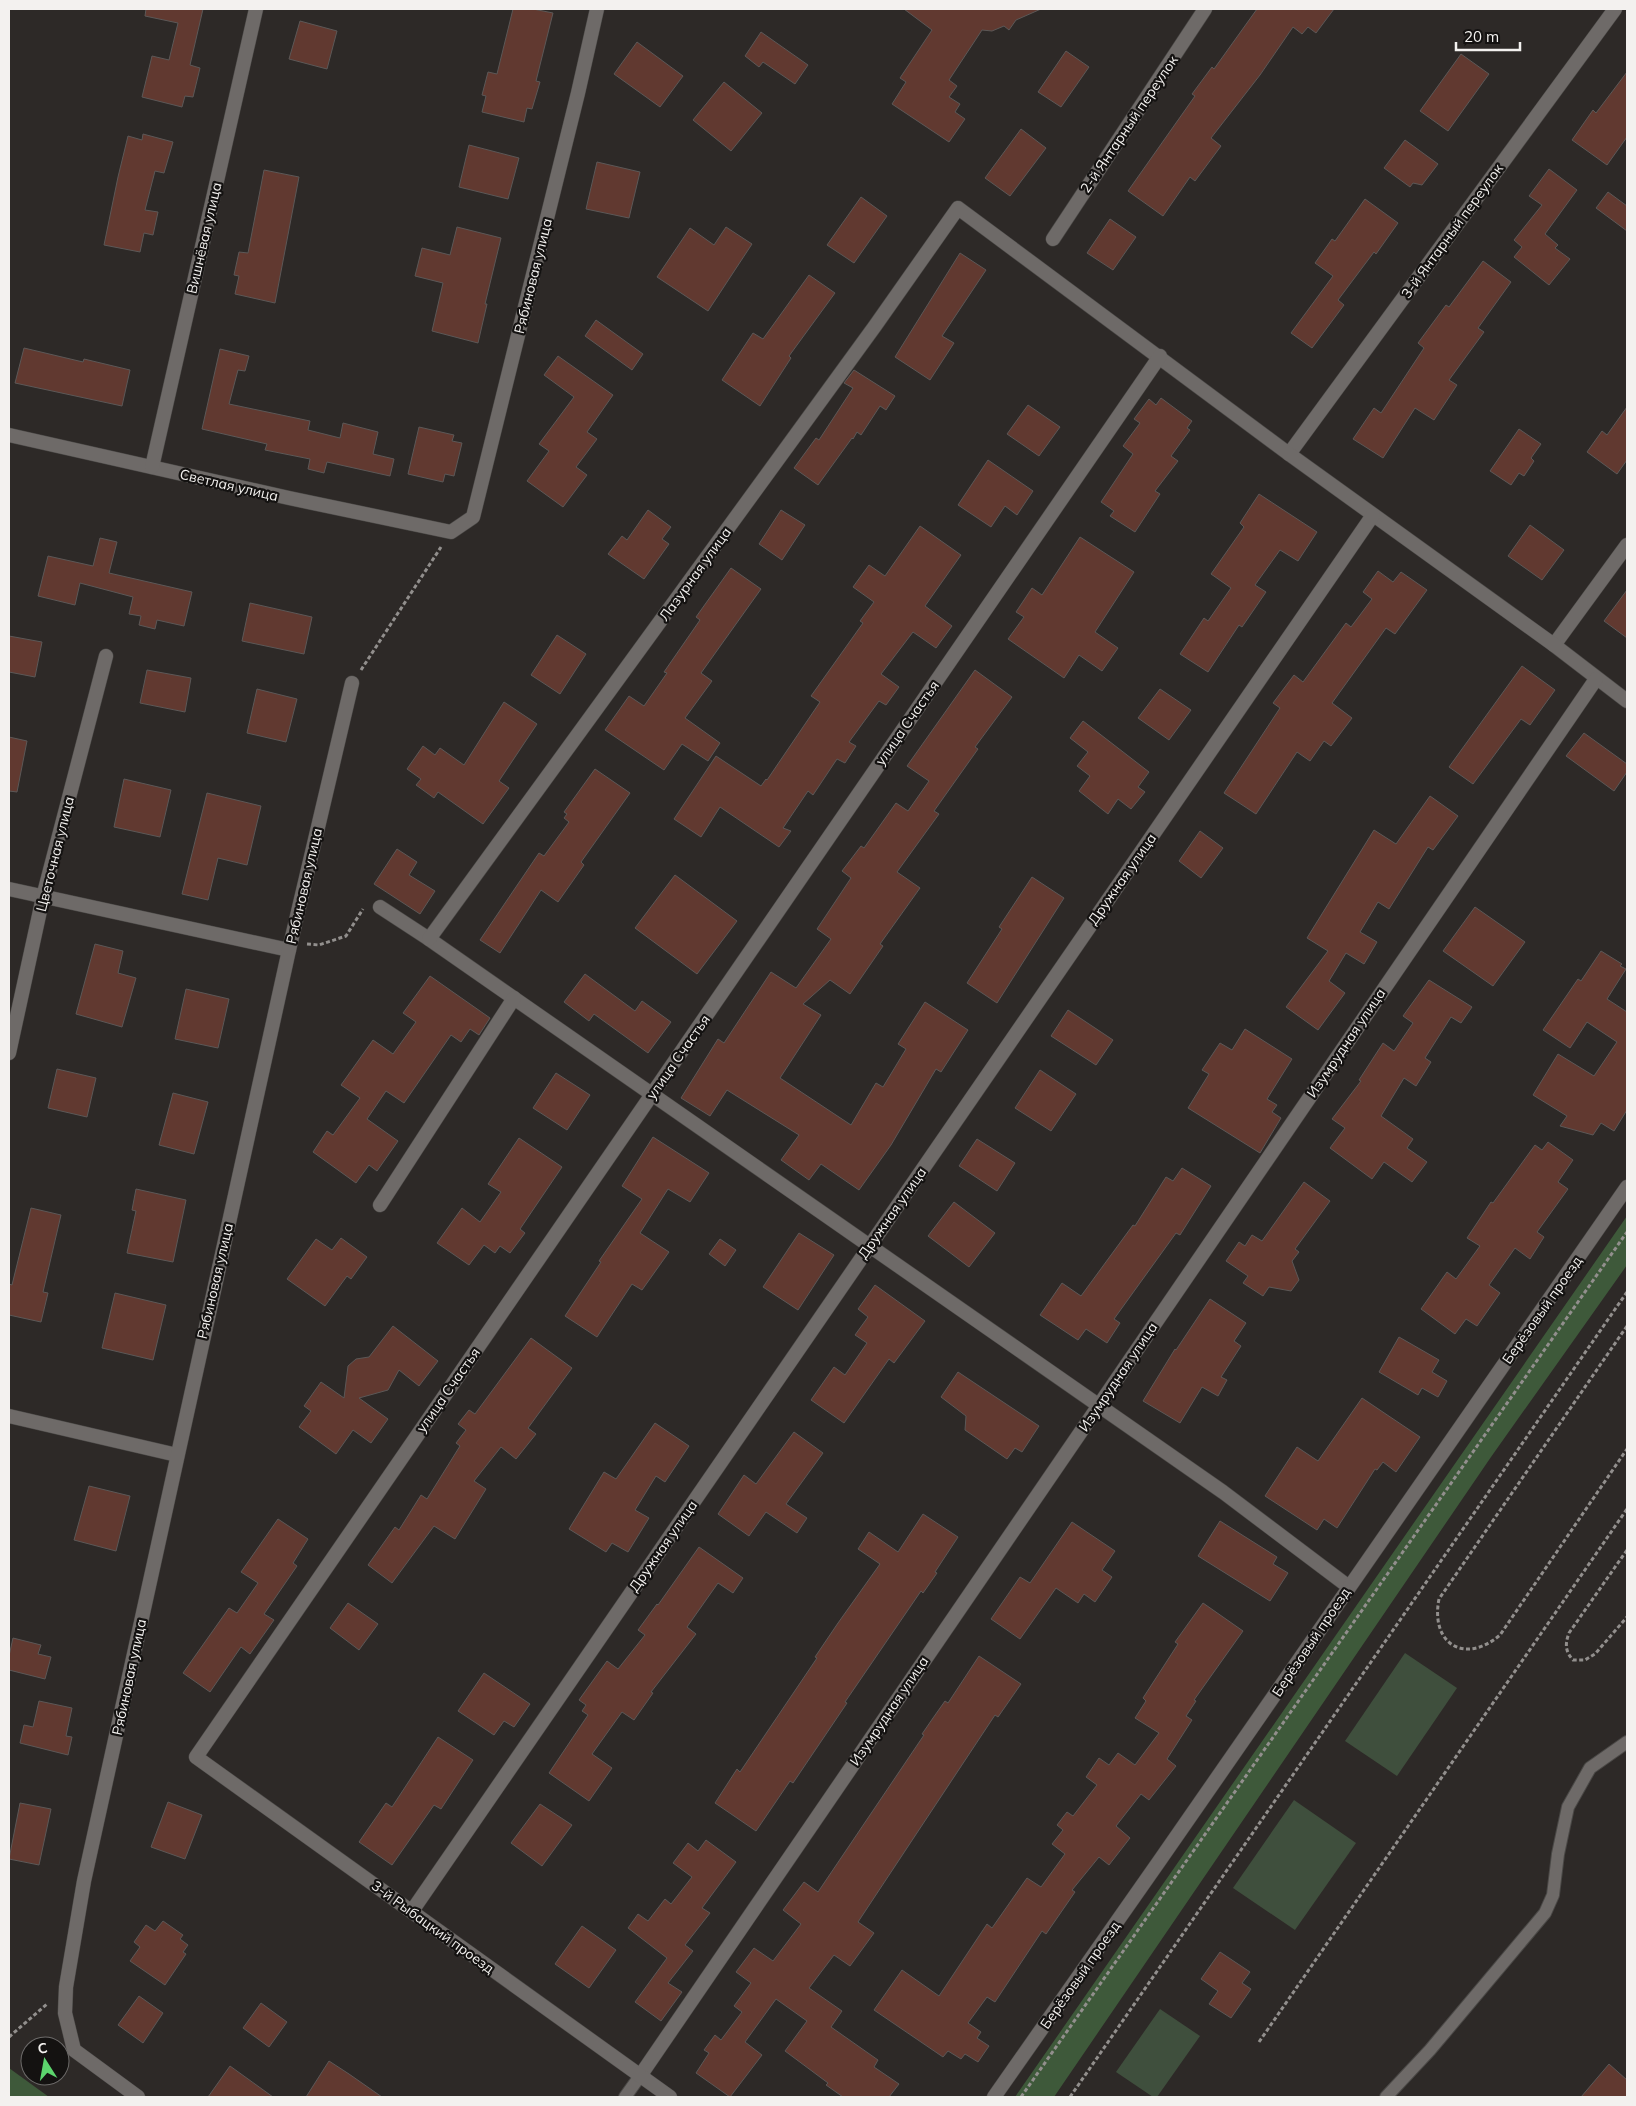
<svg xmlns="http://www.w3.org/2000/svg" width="1636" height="2106" viewBox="0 0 1636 2106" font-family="Mulish,sans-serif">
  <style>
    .green { fill: #3f4f3d }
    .forest { fill: #3e593a }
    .building { fill: #613930; stroke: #5c5857 }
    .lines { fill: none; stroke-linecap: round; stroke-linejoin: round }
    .service-casing { stroke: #4a4846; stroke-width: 14 }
    .minor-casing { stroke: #4a4846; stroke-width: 15 }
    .path { stroke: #928f8d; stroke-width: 3; stroke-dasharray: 4 2.5; stroke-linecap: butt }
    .service { stroke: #6e6a68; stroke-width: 12 }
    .minor { stroke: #6e6a68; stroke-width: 14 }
    .labels { text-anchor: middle; stroke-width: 4.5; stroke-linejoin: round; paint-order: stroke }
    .street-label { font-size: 14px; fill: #f3f1ef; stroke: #141211 }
  </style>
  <rect width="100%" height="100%" fill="#2d2927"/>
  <g class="green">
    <polygon points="1405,1653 1457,1688 1397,1776 1345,1741"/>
    <polygon points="1294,1800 1356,1843 1295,1930 1233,1888"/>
    <polygon points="1160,2009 1200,2036 1157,2097 1153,2097 1116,2072"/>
  </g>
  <g class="forest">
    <polygon points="1627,1216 1627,1265 1491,1457 1054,2097 1015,2097"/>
    <polygon points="9,2068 49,2097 9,2097"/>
  </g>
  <g class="building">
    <polygon points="146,9 203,9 190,65 200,68 193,97 185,96 182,107 142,97 152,56 169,60 178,23 145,16"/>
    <polygon points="513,9 533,9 553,13 536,81 540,82 532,109 527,108 524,122 482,112 486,96 482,95 488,72 497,74"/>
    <polygon points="904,9 1041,9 1016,20 1009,30 1004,26 992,31 982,30 949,80 957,86 949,97 960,104 955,112 965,119 949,142 892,104 906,82 900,78 932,30"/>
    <polygon points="1257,9 1334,9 1316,33 1308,27 1302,34 1293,27 1260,75 1211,138 1221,146 1195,181 1190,177 1163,216 1128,191 1195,96 1192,94 1212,67 1214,69"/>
    <polygon points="300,21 337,31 327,69 289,59"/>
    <polygon points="761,32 808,65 795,84 763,62 759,67 745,56"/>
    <polygon points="637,42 683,76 660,107 614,74"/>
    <polygon points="1066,51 1089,67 1061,107 1038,92"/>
    <polygon points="1461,54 1489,74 1448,131 1420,111"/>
    <polygon points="1627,72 1627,137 1607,165 1572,140 1593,110 1596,113"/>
    <polygon points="724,82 762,113 731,151 693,120"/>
    <polygon points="1021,129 1046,148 1010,196 985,178"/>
    <polygon points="143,134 173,142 164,173 155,171 145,210 158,212 153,235 144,233 140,252 104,245 118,177 128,136 142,140"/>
    <polygon points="1405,140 1438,164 1422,185 1413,183 1410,187 1384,168"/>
    <polygon points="469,145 519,158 508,199 459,187"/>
    <polygon points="597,162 640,172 629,218 586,209"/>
    <polygon points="1549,169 1577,190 1545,234 1558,245 1555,248 1570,259 1549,285 1514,257 1522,247 1514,240 1542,205 1529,196"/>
    <polygon points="264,170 299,177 275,303 235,294 239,276 234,275 239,252 248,253"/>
    <polygon points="1608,192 1627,206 1627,231 1596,208"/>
    <polygon points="861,197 887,216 854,263 827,245"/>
    <polygon points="1365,199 1398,223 1376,254 1374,252 1338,300 1344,305 1312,348 1291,333 1333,276 1315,263 1332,239 1335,241"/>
    <polygon points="1110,219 1136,237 1113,270 1087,253"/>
    <polygon points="457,227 501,238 485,304 487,304 478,343 432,331 443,283 415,276 422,248 450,255"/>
    <polygon points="726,227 752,244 708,311 657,277 690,228 714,245"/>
    <polygon points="960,253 986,270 942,336 954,343 930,380 895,357"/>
    <polygon points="1483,261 1511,282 1478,328 1484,332 1449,380 1457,385 1434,420 1415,408 1383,458 1353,439 1374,408 1381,413 1424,348 1418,343 1446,305 1449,307"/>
    <polygon points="809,275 835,293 789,356 791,358 760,406 722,380 753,333 763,339"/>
    <polygon points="596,320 643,354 632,370 585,336"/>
    <polygon points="24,348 83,362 84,359 130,370 122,406 15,383"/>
    <polygon points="220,349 249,356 245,371 238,370 229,404 310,421 308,430 340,438 343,423 378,432 373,454 394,459 390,476 327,462 324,473 308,469 310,459 265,450 267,444 202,429"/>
    <polygon points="558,356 613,395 587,432 597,439 576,467 587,475 563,507 527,481 549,451 539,444 574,397 544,375"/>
    <polygon points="854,370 895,396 886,410 880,406 861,435 857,432 853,439 852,438 818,485 794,468 816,438 819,440 853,388 844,383"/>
    <polygon points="1161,398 1192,421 1187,428 1190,430 1171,456 1178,461 1155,491 1160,494 1135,532 1110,516 1114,511 1101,502 1133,454 1123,446 1140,423 1134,419 1149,399 1156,405"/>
    <polygon points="1028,405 1060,427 1039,456 1007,434"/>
    <polygon points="1627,407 1627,460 1617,474 1587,452 1602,431 1607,435"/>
    <polygon points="419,427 454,435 452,441 462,443 454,476 445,474 443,482 408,474"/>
    <polygon points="1519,429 1541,444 1531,458 1534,461 1524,476 1519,473 1511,485 1490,471"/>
    <polygon points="988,460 1033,491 1017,515 1005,506 991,527 958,505"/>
    <polygon points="1259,494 1317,532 1298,561 1280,550 1255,585 1266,592 1242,627 1239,625 1208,672 1180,654 1204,618 1208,621 1231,588 1211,574 1244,527 1240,523"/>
    <polygon points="648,510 671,527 662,539 669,544 644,579 608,554 622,536 627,540"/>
    <polygon points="781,510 805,525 782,560 759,544"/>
    <polygon points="1530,525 1564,550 1542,580 1508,556"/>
    <polygon points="920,526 961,555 925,606 952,626 936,648 913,632 881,674 899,687 886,705 879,701 849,742 856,746 845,763 837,759 813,795 808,791 783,828 791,831 779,847 720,807 701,837 674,819 716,756 761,786 766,779 767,780 820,702 811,696 863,623 860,621 874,602 853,587 869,565 885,576"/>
    <polygon points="1080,537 1134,572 1095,632 1118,648 1102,671 1079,655 1064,678 1008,639 1024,617 1016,612 1032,588 1042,595"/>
    <polygon points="100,538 117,542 109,573 192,592 184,626 157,620 155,629 139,625 141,616 129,614 133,597 80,583 75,605 38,596 48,556 93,566"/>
    <polygon points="731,568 761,589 701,673 712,681 685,718 720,743 708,761 682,744 664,770 605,730 629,696 644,706 667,673 664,672 700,620 696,617"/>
    <polygon points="1378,571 1393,582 1401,572 1427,590 1395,634 1386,628 1332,703 1352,718 1331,746 1324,741 1310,761 1297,752 1256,814 1224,793 1280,708 1273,703 1294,675 1303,682 1346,623 1351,627 1372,599 1363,592"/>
    <polygon points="1627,590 1627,638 1604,621"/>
    <polygon points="250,603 312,617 304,654 242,641"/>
    <polygon points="557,635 586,654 560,694 531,675"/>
    <polygon points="9,636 42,642 35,677 9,672"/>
    <polygon points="1522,666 1555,690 1530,725 1521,719 1473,784 1449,767"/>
    <polygon points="147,670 191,678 185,712 140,703"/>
    <polygon points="975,670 1012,697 975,747 978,749 934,811 939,814 897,872 920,888 880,944 883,946 850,994 830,980 803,1004 821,1015 780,1078 851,1125 876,1083 883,1087 906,1049 898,1044 925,1002 968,1030 941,1072 936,1069 891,1145 859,1190 821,1164 809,1180 781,1160 799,1135 727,1090 710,1116 681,1098 718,1039 724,1043 771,972 796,988 831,939 817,929 851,878 842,871 861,846 864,848 896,803 908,811 929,781 907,766"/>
    <polygon points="257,689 297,699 286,742 247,733"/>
    <polygon points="1160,689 1191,710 1169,740 1138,718"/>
    <polygon points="504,702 537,724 499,781 509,788 483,824 438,792 434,798 416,785 421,779 407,769 423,746 435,755 440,748 464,765"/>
    <polygon points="1083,721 1149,772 1138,787 1145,792 1131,809 1118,799 1108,814 1079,791 1090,776 1077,766 1088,752 1070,738"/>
    <polygon points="1584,733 1627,764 1627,772 1614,791 1566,756"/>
    <polygon points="9,737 27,741 17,792 9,791"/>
    <polygon points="595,769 630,793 581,862 584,865 558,902 541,890 500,953 480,940 539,853 544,856 569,822 564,818 567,814 564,812"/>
    <polygon points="124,779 171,790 160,837 114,827"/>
    <polygon points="207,793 261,806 247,865 218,858 208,900 182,894"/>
    <polygon points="1430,796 1458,816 1433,850 1428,847 1389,909 1378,902 1360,932 1377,942 1364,964 1346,953 1329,981 1345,993 1318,1030 1286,1007 1328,951 1307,938 1374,830 1396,844"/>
    <polygon points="1200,831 1223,848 1201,878 1179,861"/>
    <polygon points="397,849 417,862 409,875 435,891 420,914 374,884"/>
    <polygon points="675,875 737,921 697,974 635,928"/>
    <polygon points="1032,877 1064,898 997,1003 967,983 1002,929 999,927"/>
    <polygon points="1475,907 1525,942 1493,986 1443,951"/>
    <polygon points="95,944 123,951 118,973 136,978 122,1027 76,1014"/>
    <polygon points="1601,951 1622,964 1620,966 1626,969 1607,999 1627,1012 1627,1110 1614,1131 1601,1123 1593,1135 1560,1126 1567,1116 1533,1095 1558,1054 1594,1076 1617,1042 1587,1022 1570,1048 1543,1030 1578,979 1581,981"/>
    <polygon points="585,974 635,1011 642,1001 671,1022 648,1053 594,1014 589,1021 564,1002"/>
    <polygon points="430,976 490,1018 479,1035 470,1029 461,1042 451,1035 404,1103 386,1091 367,1119 398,1141 377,1171 369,1165 356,1183 313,1152 327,1131 333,1135 360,1098 341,1085 373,1040 393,1054 416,1022 403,1013"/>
    <polygon points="1429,980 1472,1007 1461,1023 1451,1017 1425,1058 1431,1062 1416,1086 1404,1078 1381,1116 1413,1139 1407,1148 1427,1162 1412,1182 1384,1162 1372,1179 1330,1148 1345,1128 1332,1119 1361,1081 1359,1080 1383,1043 1394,1051 1413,1023 1403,1016"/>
    <polygon points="186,989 229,999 218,1048 175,1039"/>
    <polygon points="1068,1010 1113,1040 1096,1065 1051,1036"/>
    <polygon points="1245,1029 1292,1059 1267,1099 1277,1105 1272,1112 1281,1118 1260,1153 1188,1108 1209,1074 1202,1070 1220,1043 1232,1050"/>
    <polygon points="57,1069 96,1078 87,1117 48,1108"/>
    <polygon points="1040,1070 1076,1094 1051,1131 1015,1108"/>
    <polygon points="556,1073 590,1095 567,1130 533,1108"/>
    <polygon points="173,1093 208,1102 194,1154 159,1145"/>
    <polygon points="653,1137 709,1173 690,1202 668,1189 640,1233 669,1252 642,1290 632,1284 597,1337 565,1316 601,1262 599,1261 642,1199 622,1186"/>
    <polygon points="519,1138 562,1167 520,1229 525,1233 510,1253 500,1246 495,1253 484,1245 469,1265 437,1243 462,1208 480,1222 501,1192 488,1184"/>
    <polygon points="977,1139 1015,1163 997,1191 959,1166"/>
    <polygon points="1548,1142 1573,1160 1558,1182 1568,1189 1537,1232 1544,1237 1530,1259 1515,1248 1489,1285 1500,1293 1477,1326 1466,1319 1455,1334 1421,1309 1447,1272 1456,1279 1480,1246 1467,1238 1491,1202 1493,1203 1535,1145 1542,1150"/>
    <polygon points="1182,1168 1211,1186 1180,1235 1176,1233 1114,1319 1120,1323 1107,1343 1086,1329 1078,1340 1040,1315 1062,1283 1081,1296 1133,1225 1135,1226 1166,1177 1173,1181"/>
    <polygon points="1304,1182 1330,1201 1295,1249 1299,1252 1292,1261 1299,1280 1291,1291 1269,1287 1263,1296 1243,1283 1248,1276 1226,1261 1239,1242 1245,1246 1252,1235 1262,1241"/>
    <polygon points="136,1189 186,1200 173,1262 127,1253 136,1211 132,1210"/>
    <polygon points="954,1202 995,1233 969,1267 928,1236"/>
    <polygon points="31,1208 61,1215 43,1292 48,1293 41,1322 9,1315 9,1284 12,1285"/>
    <polygon points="799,1233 834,1255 798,1310 763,1287"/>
    <polygon points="341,1238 367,1257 351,1279 347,1276 325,1306 287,1279 316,1239 332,1250"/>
    <polygon points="720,1239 736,1250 725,1266 709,1254"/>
    <polygon points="875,1285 925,1321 894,1363 889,1359 844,1423 811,1400 834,1367 845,1375 867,1343 855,1335 868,1317 858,1309"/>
    <polygon points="115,1293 166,1305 153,1360 102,1348"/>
    <polygon points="1210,1299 1246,1323 1234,1341 1241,1346 1221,1377 1227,1380 1218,1396 1202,1387 1180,1423 1143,1401 1175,1349 1176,1350"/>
    <polygon points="393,1326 438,1361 419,1386 399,1370 388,1390 359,1398 388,1419 371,1443 353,1430 336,1454 299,1427 311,1411 304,1406 321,1382 344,1398 348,1366 356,1359 369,1357"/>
    <polygon points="1399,1337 1439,1360 1432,1372 1447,1381 1438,1397 1422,1388 1418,1395 1379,1372"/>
    <polygon points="531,1338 572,1368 528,1428 536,1434 516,1459 501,1447 474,1481 486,1489 455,1539 434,1526 392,1583 368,1565 395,1527 399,1530 421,1495 427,1499 460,1446 456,1443 466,1430 458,1424 469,1410 475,1414"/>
    <polygon points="958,1372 1039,1426 1022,1452 1015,1448 1007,1459 965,1430 966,1416 941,1397"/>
    <polygon points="1362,1398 1420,1437 1396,1472 1383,1462 1377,1470 1375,1469 1337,1528 1324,1519 1317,1530 1265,1496 1297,1447 1318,1461"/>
    <polygon points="655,1423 689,1446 665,1482 656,1476 635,1510 649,1518 628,1552 612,1543 606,1552 569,1529 604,1472 616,1479"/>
    <polygon points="794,1432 823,1453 786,1504 807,1518 797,1533 766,1512 749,1536 718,1514 744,1475 756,1484"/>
    <polygon points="89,1486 130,1496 116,1551 74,1540"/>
    <polygon points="923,1514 958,1537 935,1572 937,1573 923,1593 921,1591 845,1702 847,1703 793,1783 790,1781 756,1831 715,1803 737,1769 740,1772 817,1658 815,1657 838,1623 880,1564 858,1549 869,1532 898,1552"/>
    <polygon points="278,1519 308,1539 293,1563 297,1566 264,1614 274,1620 250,1654 241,1647 210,1692 183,1673 229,1608 237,1613 258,1583 241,1572"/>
    <polygon points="1220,1521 1277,1557 1273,1564 1288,1573 1270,1601 1198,1556"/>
    <polygon points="1072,1522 1115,1551 1102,1570 1112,1577 1095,1602 1084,1594 1078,1603 1056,1588 1020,1639 991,1619 1020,1577 1030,1583"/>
    <polygon points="699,1547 743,1578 733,1593 718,1583 687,1627 696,1634 651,1692 653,1693 634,1720 622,1712 592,1754 612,1768 589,1801 549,1773 588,1715 582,1711 586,1705 579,1700 607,1661 618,1669 645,1635 638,1630 657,1604 658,1605"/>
    <polygon points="348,1603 378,1624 359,1650 330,1628"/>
    <polygon points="1203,1603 1243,1631 1194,1700 1196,1701 1186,1716 1192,1720 1167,1759 1176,1766 1149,1800 1141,1794 1116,1826 1130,1838 1109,1865 1099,1857 1072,1890 1075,1892 1046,1934 1042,1931 995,2002 987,1997 968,2023 981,2032 977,2038 989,2046 978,2062 965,2054 961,2059 948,2051 943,2057 874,2010 902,1970 939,1996 987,1924 992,1928 1027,1878 1041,1887 1065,1854 1052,1844 1063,1830 1057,1825 1067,1812 1073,1816 1097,1785 1086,1777 1099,1758 1109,1765 1118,1753 1135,1765 1159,1733 1135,1718 1146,1701 1143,1698 1178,1644 1175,1642"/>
    <polygon points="13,1638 41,1645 38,1654 51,1657 45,1679 9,1670 9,1656"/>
    <polygon points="979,1656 1021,1684 998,1717 995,1715 858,1922 874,1933 850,1966 834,1955 809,1988 842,2011 831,2027 878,2060 874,2067 899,2084 889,2097 843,2097 826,2085 828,2083 785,2051 807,2021 776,1999 745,2042 762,2055 730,2097 696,2073 709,2053 704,2050 715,2035 721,2040 742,2012 734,2006 751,1983 736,1972 754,1948 773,1961 801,1924 783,1910 804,1882 818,1892 924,1735 922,1734 933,1718 945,1701 948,1703"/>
    <polygon points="484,1673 530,1704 514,1727 504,1721 494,1735 458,1711"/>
    <polygon points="39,1701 72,1708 66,1736 72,1737 68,1755 20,1743 24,1725 33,1727"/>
    <polygon points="438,1737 473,1760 441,1809 434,1805 392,1865 359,1842 386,1803 392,1807"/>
    <polygon points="168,1802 202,1815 185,1859 151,1847"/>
    <polygon points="20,1803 51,1809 39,1865 9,1859"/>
    <polygon points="540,1804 572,1825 542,1866 511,1843"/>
    <polygon points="706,1840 736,1862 702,1908 710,1913 685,1945 693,1951 668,1983 682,1992 661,2021 635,2002 667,1958 628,1928 638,1914 648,1921 665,1899 671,1904 692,1877 673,1863 688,1843 698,1851"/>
    <polygon points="163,1921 183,1935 180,1939 188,1945 183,1952 186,1954 165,1985 130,1961 140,1947 134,1942 146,1925 155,1931"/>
    <polygon points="582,1926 616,1950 589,1988 555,1964"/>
    <polygon points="1220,1952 1250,1972 1242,1983 1251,1989 1231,2018 1209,2004 1218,1991 1201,1979"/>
    <polygon points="139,1996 163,2013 143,2043 118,2025"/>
    <polygon points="261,2003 287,2022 269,2047 243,2028"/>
    <polygon points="329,2061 349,2074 382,2097 306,2097"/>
    <polygon points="1609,2064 1627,2080 1627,2097 1581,2097"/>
    <polygon points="230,2066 273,2097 208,2097"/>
  </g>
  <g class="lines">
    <defs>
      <g id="service">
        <polyline points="625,2097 640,2076"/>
        <polyline points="1386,2097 1430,2050 1545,1913 1553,1895 1558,1854 1568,1807 1590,1768 1627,1742"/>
      </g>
      <g id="minor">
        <polyline points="1053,239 1205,9"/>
        <polyline points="9,435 289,498 451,532 473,517 578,93 597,9"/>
        <polyline points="1289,454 1615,9"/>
        <polyline points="152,467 256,9"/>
        <polyline points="1554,645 1627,545"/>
        <polyline points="9,889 289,950"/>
        <polyline points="380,907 429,939 1223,1492 1349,1587"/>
        <polyline points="429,939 875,326 958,208 1289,454 1554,645 1627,701"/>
        <polyline points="9,1053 43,897 106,656"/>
        <polyline points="380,1205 514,998"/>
        <polyline points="9,1416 177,1455"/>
        <polyline points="412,1911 1373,515"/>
        <polyline points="640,2076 1596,679"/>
        <polyline points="138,2097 74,2050 65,2013 66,1987 84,1881 289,950 352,683"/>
        <polyline points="670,2097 196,1757 1160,356"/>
        <path d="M994,2097c213,-302 422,-607 633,-910"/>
      </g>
    </defs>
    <use href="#service" class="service-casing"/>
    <use href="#minor" class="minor-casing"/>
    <g class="path">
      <polyline points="361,670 441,547"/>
      <polyline points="307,944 319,945 346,936 363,909"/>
      <path d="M1627,1326l-188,273c-9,45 26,66 61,36l127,-186"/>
      <path d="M1627,1550l-58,83c-4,11 -4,18 4,27h12l10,-6 32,-37"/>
      <polyline points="9,2037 47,2004"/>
      <polyline points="1259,2042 1627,1509"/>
      <polyline points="1021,2097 1627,1232"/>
      <polyline points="1070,2097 1627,1292"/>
    </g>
    <use href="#service" class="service"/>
    <use href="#minor" class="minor"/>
  </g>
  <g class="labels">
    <g class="street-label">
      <text transform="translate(1129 124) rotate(-56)" y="5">2-й Янтарный переулок</text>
      <text transform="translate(1452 231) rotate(-54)" y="5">3-й Янтарный переулок</text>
      <text transform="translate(204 238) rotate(-77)" y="5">Вишнёвая улица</text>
      <text transform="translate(533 276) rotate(-76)" y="5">Рябиновая улица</text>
      <text transform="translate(229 485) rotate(13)" y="5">Светлая улица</text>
      <text transform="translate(695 574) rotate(-54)" y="5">Лазурная улица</text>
      <text transform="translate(907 723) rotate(-55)" y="5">улица Счастья</text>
      <text transform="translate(55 854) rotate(-76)" y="5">Цветочная улица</text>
      <text transform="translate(1122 879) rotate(-55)" y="5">Дружная улица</text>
      <text transform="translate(304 886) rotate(-77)" y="5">Рябиновая улица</text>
      <text transform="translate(1346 1043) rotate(-56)" y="5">Изумрудная улица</text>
      <text transform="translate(678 1057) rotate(-55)" y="5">улица Счастья</text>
      <text transform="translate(892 1213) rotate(-55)" y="5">Дружная улица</text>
      <text transform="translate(215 1281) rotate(-77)" y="5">Рябиновая улица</text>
      <text transform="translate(1542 1310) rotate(-55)" y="5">Берёзовый проезд</text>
      <text transform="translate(1118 1377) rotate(-56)" y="5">Изумрудная улица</text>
      <text transform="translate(448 1390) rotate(-55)" y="5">улица Счастья</text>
      <text transform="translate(663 1546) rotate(-55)" y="5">Дружная улица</text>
      <text transform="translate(1311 1642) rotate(-56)" y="5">Берёзовый проезд</text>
      <text transform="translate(129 1677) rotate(-78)" y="5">Рябиновая улица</text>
      <text transform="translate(889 1711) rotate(-56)" y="5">Изумрудная улица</text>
      <text transform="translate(433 1927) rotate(36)" y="5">3-й Рыбацкий проезд</text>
      <text transform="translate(1080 1975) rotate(-55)" y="5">Берёзовый проезд</text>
    </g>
  </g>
  <rect width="1636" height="2106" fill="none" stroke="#f3f1ef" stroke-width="20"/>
  <g transform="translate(45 2061) rotate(349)"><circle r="24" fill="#141211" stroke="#6d6b6a"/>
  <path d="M0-4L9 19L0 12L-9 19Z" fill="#5cd56d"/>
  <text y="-8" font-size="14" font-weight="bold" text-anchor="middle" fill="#f3f1ef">С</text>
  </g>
  <path d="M1456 42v8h64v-8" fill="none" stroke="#f3f1ef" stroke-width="2.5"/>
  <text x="1464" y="42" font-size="15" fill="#f3f1ef" stroke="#141211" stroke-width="4" paint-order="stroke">20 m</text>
</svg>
